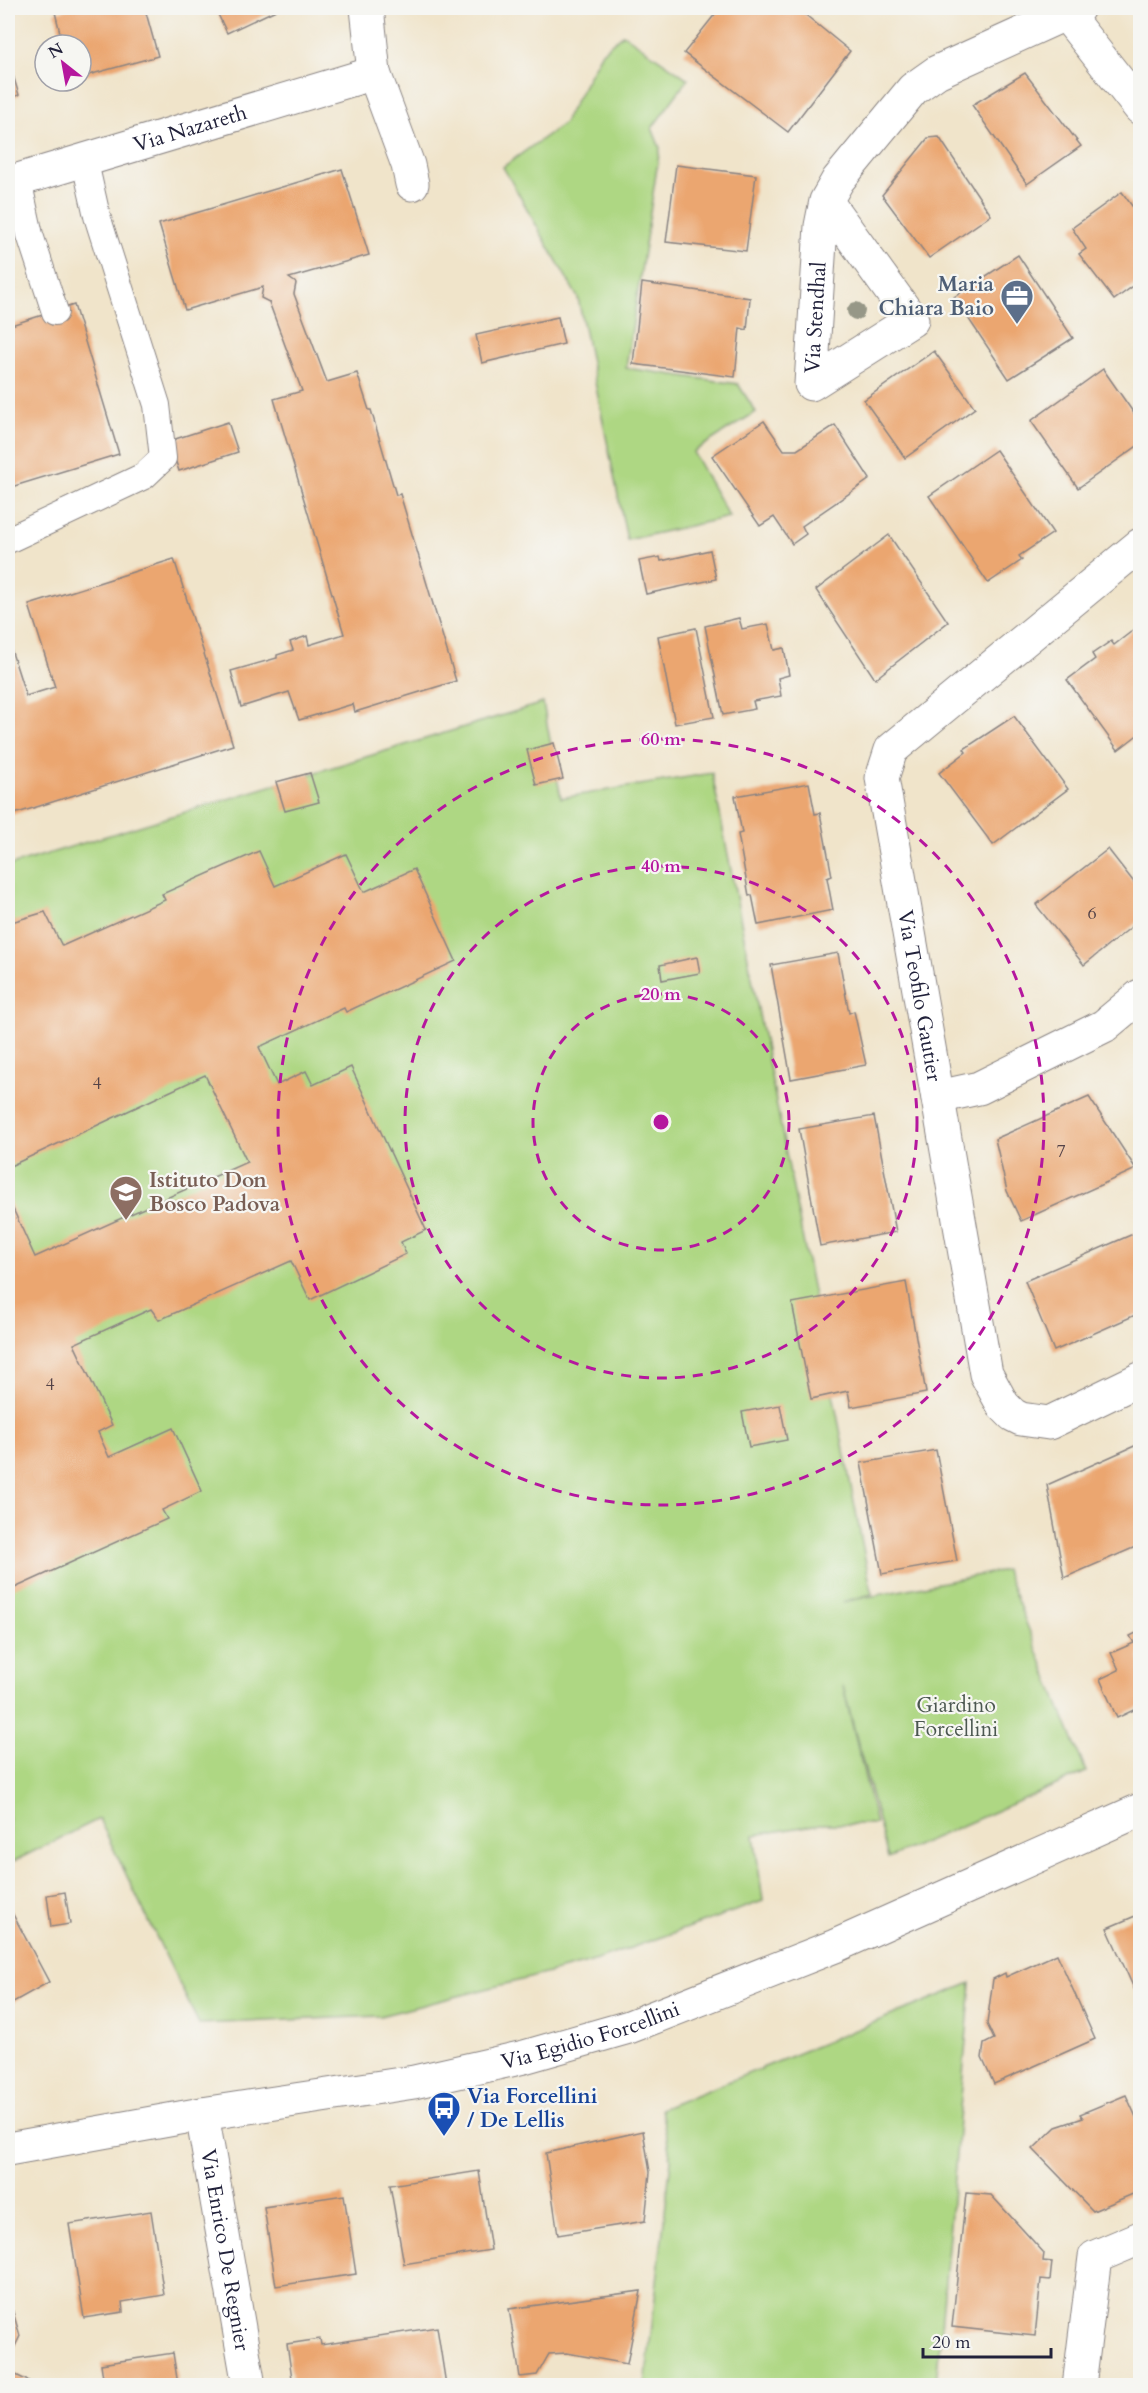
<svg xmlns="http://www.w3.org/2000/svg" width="1148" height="2393" viewBox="0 0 1148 2393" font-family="Cardo,serif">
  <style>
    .green { fill: #aed783; stroke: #687c5f; stroke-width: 1.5 }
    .building { fill: #eba670 }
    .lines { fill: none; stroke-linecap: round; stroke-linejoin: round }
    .service-casing { stroke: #898382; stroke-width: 28 }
    .minor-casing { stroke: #898382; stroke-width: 35 }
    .tertiary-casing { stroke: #898382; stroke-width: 35 }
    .service { stroke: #fff; stroke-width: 26 }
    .minor { stroke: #fff; stroke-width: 33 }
    .tertiary { stroke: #fff; stroke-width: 33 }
    .tree { fill: #969787 }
    .ring { fill: none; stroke: #b5179e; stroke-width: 3; stroke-dasharray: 10 8 }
    .labels { text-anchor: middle; stroke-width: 4.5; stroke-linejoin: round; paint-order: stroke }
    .number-label { font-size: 18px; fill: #544348 }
    .street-label { font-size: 21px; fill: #22223b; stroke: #f6f6f2 }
    .service-label { font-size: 21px; font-weight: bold; fill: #4e5e75; stroke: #f6f6f2; text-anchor: end }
    .education-label { font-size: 21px; font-weight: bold; fill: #785e54; stroke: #f6f6f2; text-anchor: start }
    .park-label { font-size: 21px; fill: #4c5851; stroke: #f6f6f2 }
    .transit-label { font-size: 21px; font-weight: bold; fill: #164399; stroke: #f6f6f2; text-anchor: start }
    .centre { fill: #b5179e; stroke: #f6f6f2; stroke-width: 3 }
    .ring-label { font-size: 18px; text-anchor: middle; font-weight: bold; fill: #b5179e; stroke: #f6f6f2; stroke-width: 4.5; stroke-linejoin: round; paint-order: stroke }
  </style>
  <rect width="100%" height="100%" fill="#f6f6f2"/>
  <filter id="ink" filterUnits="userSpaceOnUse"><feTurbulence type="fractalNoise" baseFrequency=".0167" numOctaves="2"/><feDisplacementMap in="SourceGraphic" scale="12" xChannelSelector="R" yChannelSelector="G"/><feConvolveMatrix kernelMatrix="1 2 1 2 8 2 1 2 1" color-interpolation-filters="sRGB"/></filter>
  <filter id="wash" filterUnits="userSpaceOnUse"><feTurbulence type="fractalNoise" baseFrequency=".008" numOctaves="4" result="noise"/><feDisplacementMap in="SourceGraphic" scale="24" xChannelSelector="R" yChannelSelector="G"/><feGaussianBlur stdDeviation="1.35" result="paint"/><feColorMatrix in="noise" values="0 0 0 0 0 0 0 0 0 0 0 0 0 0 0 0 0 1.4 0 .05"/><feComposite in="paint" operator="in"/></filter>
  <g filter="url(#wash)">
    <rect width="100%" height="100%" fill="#f0e4ca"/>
    <g class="green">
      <polygon points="623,34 688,79 652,128 660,148 626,368 738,384 756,412 693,452 729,517 627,540 578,298 503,167 563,124 602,52"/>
      <polygon points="543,703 561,798 712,773 872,1594 842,1602 1005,1570 1086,1772 888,1858 843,1686 876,1824 820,1824 754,1835 763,1901 588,1963 380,2016 199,2024 99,1819 8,1864 8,866"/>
      <polygon points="971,1983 936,2385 645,2385 671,2160 661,2109"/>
    </g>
    <g id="blocks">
      <g class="building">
        <polygon points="73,8 145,9 158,56 81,77 81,45 63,45 55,12"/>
        <polygon points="215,8 280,8 227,33"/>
        <polygon points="720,8 797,8 850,51 788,132 684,53"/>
        <polygon points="8,58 19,95 8,99"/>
        <polygon points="1025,73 1081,146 1027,184 972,105"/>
        <polygon points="939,137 991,215 929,258 882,195 928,138"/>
        <polygon points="676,165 756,175 746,251 666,242"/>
        <polygon points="342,169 369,255 289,278 296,283 294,294 327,382 357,373 369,410 371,410 396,495 400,494 456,681 355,712 353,704 299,720 289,692 241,707 231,671 277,658 277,655 293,650 290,642 307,636 309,645 344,634 274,399 302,391 269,302 261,298 263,287 185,310 159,224"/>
        <polygon points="1122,192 1140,217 1140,281 1114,300 1079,254 1086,249 1072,228"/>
        <polygon points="1018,255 1073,338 1009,379 954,297"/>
        <polygon points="642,283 750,298 747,330 740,328 735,377 633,364"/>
        <polygon points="74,305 119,454 8,488 8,326"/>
        <polygon points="558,317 564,344 482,363 476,335"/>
        <polygon points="934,351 975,408 905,458 864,400"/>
        <polygon points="1103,369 1140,422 1140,444 1078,488 1031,421"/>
        <polygon points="764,421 784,450 797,450 835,425 870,479 802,526 806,534 792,544 774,517 760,526 712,456"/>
        <polygon points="228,422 238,452 179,471 169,441"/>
        <polygon points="996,450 1053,533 1019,556 1022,560 988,583 929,496"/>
        <polygon points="889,535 948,622 875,679 816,590"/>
        <polygon points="710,550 716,579 646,594 639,561 660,557 661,561"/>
        <polygon points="174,559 233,745 8,816 8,640 26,696 55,687 29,605"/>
        <polygon points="739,618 742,629 768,624 774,650 784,648 789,675 778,678 781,696 753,701 755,709 723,715 705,626"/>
        <polygon points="1140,625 1140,733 1118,750 1067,680 1095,659 1092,654 1111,641 1114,645"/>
        <polygon points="696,628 714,717 675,724 658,636"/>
        <polygon points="1014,716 1068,789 993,845 939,773 966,752 964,749"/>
        <polygon points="554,743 563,779 536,785 527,750"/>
        <polygon points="310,773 319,802 285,811 276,782"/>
        <polygon points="809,783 815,814 820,813 832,876 827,878 833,910 758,925 752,895 749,896 738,834 742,833 735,796"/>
        <polygon points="1108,849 1140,890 1140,920 1084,965 1036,905"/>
        <polygon points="259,851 275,886 346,854 364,892 414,869 456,961 346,1012 344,1008 259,1047 277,1085 306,1071 313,1085 351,1067 426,1230 401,1242 406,1254 310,1300 291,1261 159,1320 151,1309 74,1344 112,1425 98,1432 109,1457 173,1428 202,1491 162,1510 167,1519 8,1591 8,1198 35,1257 247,1162 205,1075 8,1167 8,923 45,912 62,946 165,900 162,894"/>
        <polygon points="838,953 849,1013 854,1011 866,1065 791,1079 771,965"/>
        <polygon points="697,957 700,973 662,980 660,965"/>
        <polygon points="1089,1097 1136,1169 1021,1221 1007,1191 995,1139"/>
        <polygon points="874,1116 896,1232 820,1246 799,1129"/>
        <polygon points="1140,1231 1140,1313 1054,1351 1025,1281"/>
        <polygon points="906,1282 926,1393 851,1407 848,1391 811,1399 792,1303"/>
        <polygon points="780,1405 787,1440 749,1447 742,1412"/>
        <polygon points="1139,1444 1140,1545 1064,1578 1047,1485"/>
        <polygon points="936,1450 957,1561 882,1574 861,1463"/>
        <polygon points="1140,1631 1140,1707 1117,1718 1100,1679 1119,1670 1111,1653 1134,1643 1130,1636"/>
        <polygon points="65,1892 70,1924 51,1927 47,1895"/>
        <polygon points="8,1905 49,1982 8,2005"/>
        <polygon points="1140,1914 1140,2002 1107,1928"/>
        <polygon points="1057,1954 1095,2039 994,2084 982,2058 984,2044 994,2039 987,2024 993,1979 1005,1973 1006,1977"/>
        <polygon points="1126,2095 1140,2126 1140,2191 1093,2211 1033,2149 1056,2127 1083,2118 1080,2114"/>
        <polygon points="643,2131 650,2172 645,2221 558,2235 546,2153"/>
        <polygon points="479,2171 491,2250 404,2264 390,2185"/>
        <polygon points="966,2193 991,2195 1044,2253 1043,2261 1052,2262 1050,2280 1041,2279 1035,2336 952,2327"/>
        <polygon points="344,2195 356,2274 276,2286 264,2207"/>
        <polygon points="151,2211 164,2295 122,2302 123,2312 84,2318 69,2224"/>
        <polygon points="641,2291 627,2364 567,2353 549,2354 537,2375 520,2377 509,2309"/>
        <polygon points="8,2295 20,2336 8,2361"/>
        <polygon points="437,2327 446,2385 293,2385 287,2344 320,2339 321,2345"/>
        <polygon points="173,2353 178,2385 104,2385 101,2364"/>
        <polygon points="8,2371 36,2385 8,2385"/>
        <polygon points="946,2382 969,2384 969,2385 946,2385"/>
      </g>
    </g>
  </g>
  <g filter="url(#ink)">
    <use href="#blocks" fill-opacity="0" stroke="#898382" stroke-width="1.5"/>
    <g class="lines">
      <defs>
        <g id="service">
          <polyline points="18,180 30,235 55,312"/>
          <polyline points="8,540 144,476 163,458 157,405 97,216 84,158"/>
        </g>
        <g id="minor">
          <polyline points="367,8 374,73"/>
          <polyline points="1065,13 1140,108"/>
          <path id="s1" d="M8,183l366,-110 34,92 4,19"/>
          <path id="s2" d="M826,201l86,119 -101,64 10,-158 5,-25 12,-21 75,-91 24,-17 141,-64"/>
          <path id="s3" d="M1140,545l-249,205 -9,28 104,596 17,31 10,10 8,4 28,4 91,-44"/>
          <polyline points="938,1097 979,1088 1104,1026 1140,996"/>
          <path id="s4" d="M202,2114l47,272"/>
          <polyline points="1079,2386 1095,2257 1140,2238"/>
        </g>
        <g id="tertiary">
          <path id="s5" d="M8,2149l194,-35 212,-32 110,-25 105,-30 206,-81 305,-136"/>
        </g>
      </defs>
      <use href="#service" class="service-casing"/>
      <use href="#minor" class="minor-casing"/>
      <use href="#tertiary" class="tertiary-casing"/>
      <use href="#service" class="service"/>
      <use href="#minor" class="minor"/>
      <use href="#tertiary" class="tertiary"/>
    </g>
    <circle class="tree" cx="856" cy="311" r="9"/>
  </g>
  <g class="ring">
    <circle cx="661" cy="1122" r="128"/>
    <circle cx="661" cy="1122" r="256"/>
    <circle cx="661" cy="1122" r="383"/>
  </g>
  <defs>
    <symbol id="office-pin" viewBox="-11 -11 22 30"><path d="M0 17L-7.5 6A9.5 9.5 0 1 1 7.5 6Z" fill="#5c6f8a" stroke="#f6f6f2"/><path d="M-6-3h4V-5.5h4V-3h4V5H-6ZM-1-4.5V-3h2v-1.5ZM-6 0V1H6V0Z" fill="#fff"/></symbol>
    <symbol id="school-pin" viewBox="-11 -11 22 30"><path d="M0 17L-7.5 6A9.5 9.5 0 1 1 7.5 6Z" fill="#8d6e63" stroke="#f6f6f2"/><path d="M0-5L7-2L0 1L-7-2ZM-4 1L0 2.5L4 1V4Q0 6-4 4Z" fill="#fff"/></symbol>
    <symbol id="bus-pin" viewBox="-11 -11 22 30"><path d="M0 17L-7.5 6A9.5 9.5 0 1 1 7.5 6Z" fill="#1a4fb4" stroke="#f6f6f2"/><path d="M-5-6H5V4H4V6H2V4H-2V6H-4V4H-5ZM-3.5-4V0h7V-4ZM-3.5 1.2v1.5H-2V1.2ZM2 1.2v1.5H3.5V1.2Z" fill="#fff"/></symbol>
  </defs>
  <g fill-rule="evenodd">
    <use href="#office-pin" x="998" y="277" width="38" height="52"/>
    <use href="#school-pin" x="107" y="1173" width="38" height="52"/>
    <use href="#bus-pin" x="425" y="2089" width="38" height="52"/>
  </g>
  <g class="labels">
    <g class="number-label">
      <text x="1092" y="919">6</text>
      <text x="97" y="1089">4</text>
      <text x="1061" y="1157">7</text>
      <text x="50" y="1390">4</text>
    </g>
    <g class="street-label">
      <text dy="7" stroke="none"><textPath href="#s1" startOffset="190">Via Nazareth</textPath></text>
      <text dy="7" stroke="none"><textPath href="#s2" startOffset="333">Via Stendhal</textPath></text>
      <text dy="7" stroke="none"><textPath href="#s3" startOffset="573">Via Teofilo Gautier</textPath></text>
      <text dy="7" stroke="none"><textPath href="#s5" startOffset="594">Via Egidio Forcellini</textPath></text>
      <text dy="7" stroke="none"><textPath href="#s4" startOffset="138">Via Enrico De Regnier</textPath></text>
    </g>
    <g class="service-label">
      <text x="994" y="291">Maria<tspan x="994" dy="24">Chiara Baio</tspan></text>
    </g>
    <g class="education-label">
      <text x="149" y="1187">Istituto Don<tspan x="149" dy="24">Bosco Padova</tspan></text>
    </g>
    <g class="park-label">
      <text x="956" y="1712">Giardino<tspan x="956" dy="24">Forcellini</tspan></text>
    </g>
    <g class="transit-label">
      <text x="467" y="2103">Via Forcellini<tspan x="467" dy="24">/ De Lellis</tspan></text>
    </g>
  </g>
  <circle cx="661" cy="1122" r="9" class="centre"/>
  <g class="ring-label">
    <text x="661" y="745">60 m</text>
    <text x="661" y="872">40 m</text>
    <text x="661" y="1000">20 m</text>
  </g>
  <rect width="1148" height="2393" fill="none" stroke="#f6f6f2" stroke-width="30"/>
  <g transform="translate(63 63) rotate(329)"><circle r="28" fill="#f6f6f2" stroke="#a1a1a9" stroke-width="1.5"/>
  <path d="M0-4.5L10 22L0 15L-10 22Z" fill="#b5179e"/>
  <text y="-9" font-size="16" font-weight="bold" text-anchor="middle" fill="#22223b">N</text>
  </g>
  <path d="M923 2348v9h128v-9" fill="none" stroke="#22223b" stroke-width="3"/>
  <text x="932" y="2348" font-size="18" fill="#22223b" stroke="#f6f6f2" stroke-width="4.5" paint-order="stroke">20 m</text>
</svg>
